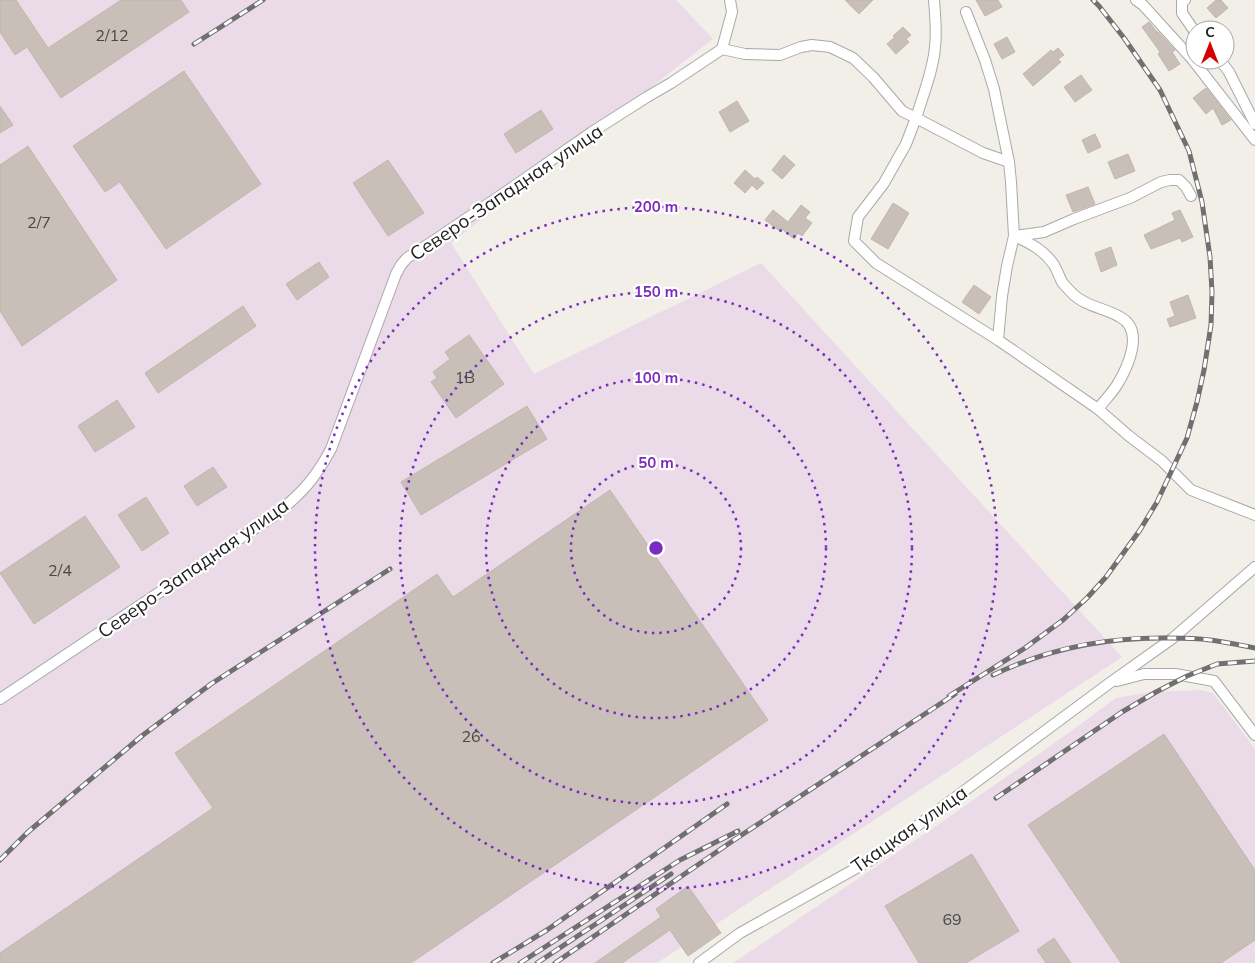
<svg xmlns="http://www.w3.org/2000/svg" width="1255" height="963" viewBox="0 0 1255 963" font-family="Mulish,sans-serif">
  <style>
    .industrial { fill: #ebdbe8 }
    .building { fill: #c7bfb8; stroke: #c4b6ab }
    .lines { fill: none; stroke-linecap: round; stroke-linejoin: round }
    .street-casing { stroke: #a9a9a9; stroke-width: 12 }
    .street { stroke: #fff; stroke-width: 10 }
    .rail-casing { stroke: #707070; stroke-width: 5 }
    .rail { stroke: #fff; stroke-width: 3; stroke-dasharray: 9; stroke-linecap: butt }
    .ring { fill: none; stroke: #7b2cbf; stroke-width: 2.5; stroke-dasharray: 2.5 5 }
    .labels { text-anchor: middle; stroke-width: 4.5; stroke-linejoin: round; paint-order: stroke }
    .number-label { font-size: 16px; fill: #4b4948 }
    .street-label { font-size: 19px; fill: #222; stroke: #fff }
    .centre { fill: #7b2cbf; stroke: #fff; stroke-width: 2.5 }
    .ring-label { font-size: 15px; text-anchor: middle; font-weight: bold; fill: #7b2cbf; stroke: #fff; stroke-width: 4.5; stroke-linejoin: round; paint-order: stroke }
  </style>
  <rect width="100%" height="100%" fill="#f2efe9"/>
  <g class="industrial">
    <polygon points="0,0 676,0 713,39 451,243 534,374 761,263 1122,657 657,963 0,963"/>
    <polygon points="1200,690 1213,693 1255,749 1255,963 733,963 939,824 1060,739 1116,698 1150,692"/>
  </g>
  <g class="building">
    <polygon points="0,0 16,0 48,48 121,0 181,0 189,12 61,98 27,47 15,55 0,32"/>
    <polygon points="845,0 873,0 859,14"/>
    <polygon points="976,0 998,0 1002,7 985,16"/>
    <polygon points="1216,0 1221,0 1228,8 1216,18 1207,8"/>
    <polygon points="1149,22 1157,32 1158,32 1175,50 1172,52 1180,64 1169,71 1158,54 1160,52 1142,27"/>
    <polygon points="903,27 911,35 906,39 909,42 896,54 887,44 895,37 893,36"/>
    <polygon points="1007,37 1015,52 1002,59 994,44"/>
    <polygon points="1058,48 1064,55 1058,59 1061,62 1033,86 1023,74 1051,50 1053,52"/>
    <polygon points="184,71 261,184 166,249 120,182 105,192 73,146"/>
    <polygon points="1081,75 1092,90 1075,102 1064,87"/>
    <polygon points="1206,88 1231,120 1222,125 1213,108 1206,114 1193,98"/>
    <polygon points="737,101 749,121 730,132 719,112"/>
    <polygon points="0,106 13,125 0,133"/>
    <polygon points="541,110 553,129 516,153 504,134"/>
    <polygon points="1095,134 1101,147 1088,153 1082,140"/>
    <polygon points="28,146 117,280 22,346 0,311 0,165"/>
    <polygon points="1128,154 1135,171 1115,179 1108,162"/>
    <polygon points="784,155 795,165 782,179 772,170"/>
    <polygon points="388,160 424,213 388,236 353,183"/>
    <polygon points="745,170 755,179 757,177 764,183 757,190 752,185 745,193 734,183"/>
    <polygon points="1088,187 1095,204 1073,212 1066,195"/>
    <polygon points="893,203 909,213 888,249 871,239"/>
    <polygon points="801,205 810,212 805,218 812,223 802,236 798,233 794,239 782,229 781,232 765,220 773,210 788,222"/>
    <polygon points="1180,210 1193,237 1182,242 1180,238 1151,249 1144,235 1175,220 1172,213"/>
    <polygon points="1111,247 1117,265 1101,272 1095,253"/>
    <polygon points="319,262 329,277 297,300 286,284"/>
    <polygon points="974,285 991,297 979,314 962,302"/>
    <polygon points="1188,295 1196,318 1170,327 1167,319 1175,316 1170,302"/>
    <polygon points="243,306 256,326 158,393 145,373"/>
    <polygon points="469,335 504,384 456,418 431,382 437,378 433,372 450,359 445,352"/>
    <polygon points="117,400 135,427 95,452 78,426"/>
    <polygon points="527,406 547,439 421,515 401,482"/>
    <polygon points="213,467 227,487 197,506 184,486"/>
    <polygon points="610,490 768,720 411,963 0,963 0,953 213,808 175,753 437,574 453,597"/>
    <polygon points="146,497 169,533 142,551 118,515"/>
    <polygon points="85,516 120,567 34,624 0,573"/>
    <polygon points="1164,734 1255,870 1255,940 1221,963 1121,963 1028,825"/>
    <polygon points="972,854 1019,931 966,963 919,963 885,906"/>
    <polygon points="688,886 721,933 688,956 670,930 622,963 595,963 661,917 656,909"/>
    <polygon points="1054,938 1071,963 1046,963 1037,950"/>
  </g>
  <g class="lines">
    <defs>
      <g id="street">
        <path d="M934,0c1,15 3,31 1,47 -2,24 -12,48 -19,71l67,35 26,9"/>
        <polyline points="1136,0 1143,5 1192,59 1255,140"/>
        <polyline points="1185,0 1182,2 1182,13 1195,32"/>
        <polyline points="966,12 985,60 994,89 1009,162 1011,182 1014,236 1007,266 1002,296 998,340"/>
        <polyline points="722,49 732,12 730,0"/>
        <polyline points="1220,60 1229,72 1255,124"/>
        <path d="M1014,236c16,7 30,14 40,29 3,5 5,11 8,17 3,4 7,8 10,11 12,13 33,15 48,24 25,13 8,50 -3,68 -5,8 -13,16 -19,24"/>
        <polyline points="1015,236 1044,232 1074,219 1130,198 1161,182 1170,180 1179,180 1186,187 1191,196"/>
        <polyline points="1117,681 1144,674 1175,674 1214,681 1255,735"/>
        <path d="M0,699l275,-184c27,-22 40,-36 56,-66l65,-175 5,-9 6,-7 28,-18 65,-44 92,-64 55,-35 24,-14 51,-34 23,5 35,1 21,-8 11,-2 18,2 23,11 20,19 29,34 14,7 -10,26 -22,39 -26,34 -4,24 22,22 122,77 100,69 31,27 33,25 29,29 64,25"/>
        <polyline points="699,963 740,933 871,860 1111,682 1173,638 1255,567"/>
      </g>
    </defs>
    <use href="#street" class="street-casing"/>
    <use href="#street" class="street"/>
    <defs>
      <g id="rail">
        <polyline points="194,44 263,0"/>
        <path d="M993,675c56,-27 113,-38 175,-37 13,0 28,0 42,2 15,2 30,5 45,8"/>
        <polyline points="949,696 1025,648 1063,620 1087,598 1106,577 1140,530 1157,502 1187,438 1197,402 1204,370 1211,325 1212,292 1210,257 1202,202 1189,151 1160,90 1124,38 1099,6 1093,0"/>
        <polyline points="996,798 1122,712 1156,692 1187,676 1217,664 1255,661"/>
        <polyline points="0,860 28,832 143,735 211,684 390,569"/>
        <polyline points="493,963 547,930 727,804"/>
        <polyline points="520,963 680,860 738,831"/>
        <polyline points="537,963 671,874"/>
        <polyline points="555,963 734,840 955,694"/>
      </g>
    </defs>
    <use href="#rail" class="rail-casing"/>
    <use href="#rail" class="rail"/>
  </g>
  <g class="ring">
    <circle cx="656" cy="548" r="85"/>
    <circle cx="656" cy="548" r="170"/>
    <circle cx="656" cy="548" r="256"/>
    <circle cx="656" cy="548" r="341"/>
  </g>
  <g class="labels">
    <g class="number-label">
      <text x="112" y="41">2/12</text>
      <text x="39" y="228">2/7</text>
      <text x="465" y="383">1В</text>
      <text x="60" y="576">2/4</text>
      <text x="471" y="742">26</text>
      <text x="952" y="925">69</text>
    </g>
    <g class="street-label">
      <text transform="translate(506 192) rotate(-34)" y="7">Северо-Западная улица</text>
      <text transform="translate(193 568) rotate(-35)" y="7">Северо-Западная улица</text>
      <text transform="translate(909 829) rotate(-35)" y="7">Ткацкая улица</text>
    </g>
  </g>
  <circle cx="656" cy="548" r="8" class="centre"/>
  <g class="ring-label">
    <text x="656" y="212">200 m</text>
    <text x="656" y="297">150 m</text>
    <text x="656" y="383">100 m</text>
    <text x="656" y="468">50 m</text>
  </g>
  <g transform="translate(1210 45)"><circle r="24" fill="#ffffff" stroke="#a7a7a7"/>
  <path d="M0-4L9 19L0 12L-9 19Z" fill="#d40000"/>
  <text y="-8" font-size="14" font-weight="bold" text-anchor="middle" fill="#222222">С</text>
  </g>
</svg>
